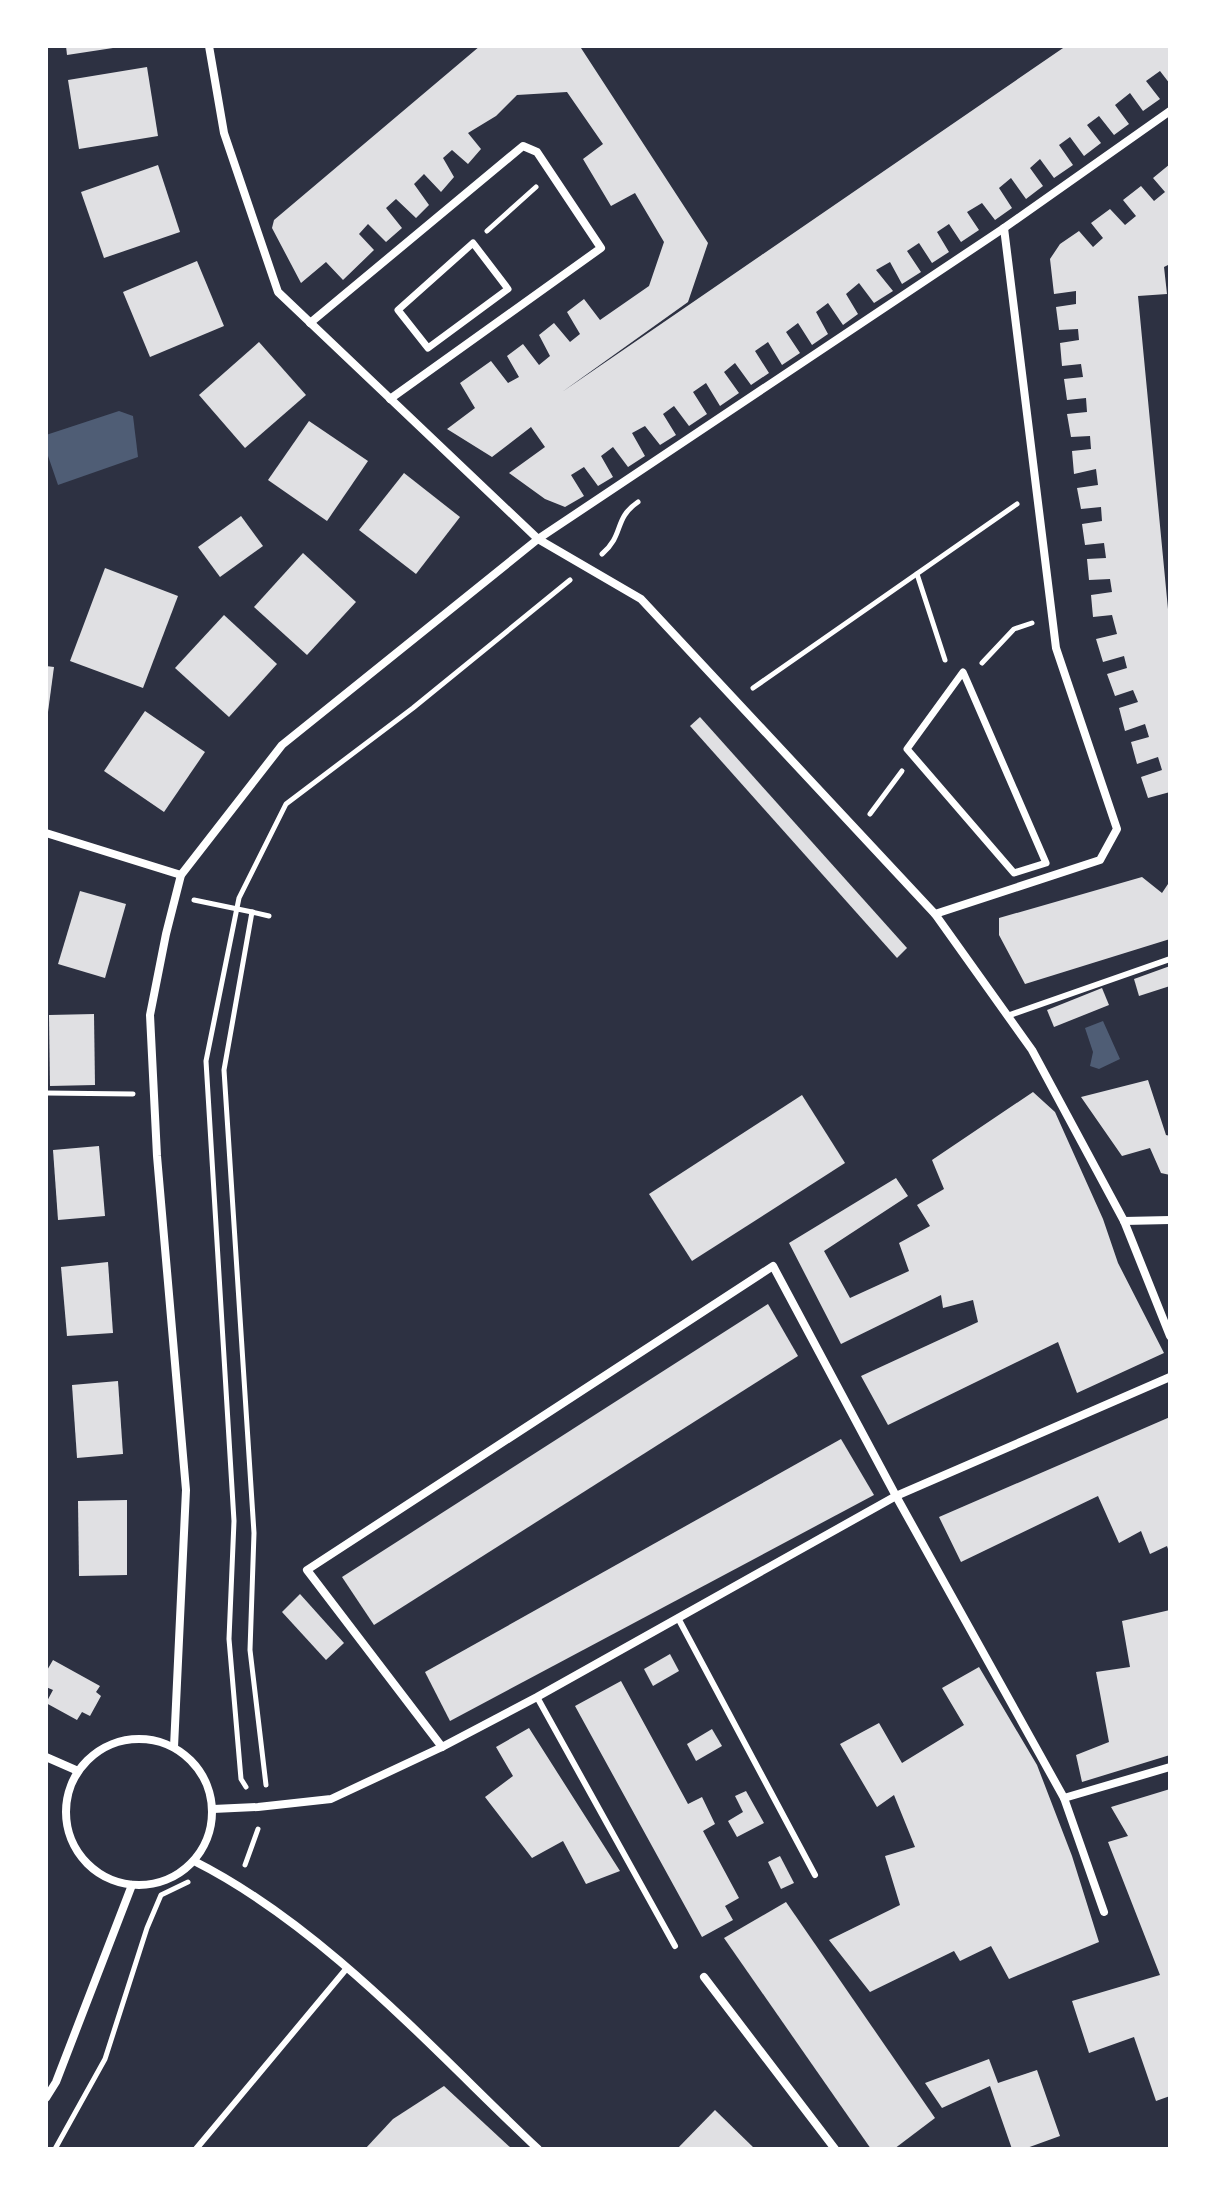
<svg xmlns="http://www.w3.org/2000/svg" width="1216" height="2195" viewBox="0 0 1216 2195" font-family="Manrope,sans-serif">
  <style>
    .water { fill: #4f5d75 }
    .building { fill: #e0e0e3 }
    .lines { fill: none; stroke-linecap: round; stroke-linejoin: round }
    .path { stroke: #fff; stroke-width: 5 }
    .service { stroke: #fff; stroke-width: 6 }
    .pedestrian { stroke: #fff; stroke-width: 7 }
    .minor { stroke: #fff; stroke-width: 8 }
  </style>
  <rect width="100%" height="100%" fill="#2d3142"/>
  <g class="water">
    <polygon points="119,411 133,416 138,457 58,485 46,450 46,435"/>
    <polygon points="1103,1021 1120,1059 1099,1069 1090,1066 1093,1052 1085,1028"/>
  </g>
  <g class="building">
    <polygon points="66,46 113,46 113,48 67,55"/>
    <polygon points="480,46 581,48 708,243 688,302 562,392 1066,46 1170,46 1170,84 1160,71 1146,81 1160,99 1143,111 1130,93 1115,105 1129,124 1114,135 1099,116 1087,125 1101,143 1084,156 1070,137 1059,145 1073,165 1054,178 1040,159 1030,168 1043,186 1026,199 1011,178 999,188 1012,208 995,220 982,203 967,212 979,230 961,242 949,224 937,232 949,252 932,263 919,243 907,251 921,272 902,284 890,262 876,270 893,291 874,303 859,283 846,294 858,314 843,325 828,303 816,312 828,334 812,345 798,323 786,332 800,353 782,365 768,342 755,351 769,373 751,385 735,363 724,372 739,393 720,406 706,383 693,392 707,414 689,426 674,406 663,414 676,435 660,445 645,426 632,433 645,456 628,467 613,447 601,456 613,477 598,486 584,467 571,475 584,496 565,507 545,499 509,473 545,447 531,427 492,457 447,429 475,408 460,383 491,361 508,383 519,377 507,356 523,344 539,365 550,356 539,335 554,323 570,342 580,334 567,312 584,299 600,320 649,286 664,242 635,193 611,206 583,159 603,144 567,92 517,95 496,116 468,133 481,149 468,164 452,150 443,158 454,177 441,192 424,174 414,184 429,205 416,218 396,199 386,208 402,228 386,242 368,224 359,234 374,250 343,280 326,262 301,283 272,228 274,220"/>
    <polygon points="147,67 158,136 79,149 68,80"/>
    <polygon points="1170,164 1170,264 1164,267 1167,294 1138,296 1170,630 1170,792 1148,798 1141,777 1162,770 1158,757 1137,764 1131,742 1149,737 1145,724 1125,731 1119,708 1138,702 1133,690 1115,696 1107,674 1127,668 1124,656 1103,662 1096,639 1117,634 1112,615 1093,617 1091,595 1112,592 1110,579 1089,580 1087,559 1106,558 1104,543 1085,545 1082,524 1102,521 1101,507 1081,509 1077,488 1098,485 1096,469 1074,474 1072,451 1091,449 1090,436 1071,437 1067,414 1087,412 1086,398 1067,400 1064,379 1083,377 1081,364 1062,366 1060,343 1079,340 1078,329 1059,330 1056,307 1076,304 1076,291 1054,294 1050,259 1060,244 1079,231 1093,247 1103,238 1091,223 1110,209 1125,225 1136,216 1123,200 1141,186 1154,201 1165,192 1153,178"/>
    <polygon points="158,165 180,232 104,258 81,192"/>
    <polygon points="197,261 224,326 150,357 123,292"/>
    <polygon points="259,342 306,395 245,448 199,395"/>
    <polygon points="309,421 368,461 327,521 268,480"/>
    <polygon points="404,473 460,517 416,574 359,530"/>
    <polygon points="241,516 263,546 220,577 198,547"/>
    <polygon points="303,553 356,602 307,655 254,607"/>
    <polygon points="105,568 178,596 143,688 70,661"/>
    <polygon points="224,615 277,664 229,717 175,668"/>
    <polygon points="46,666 54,667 48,712 46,712"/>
    <polygon points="145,711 205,752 164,812 104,771"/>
    <polygon points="700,717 907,948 897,958 690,726"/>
    <polygon points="1142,877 1162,893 1170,881 1170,939 1025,984 999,935 999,918"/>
    <polygon points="80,891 126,904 105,978 58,964"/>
    <polygon points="1170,966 1170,986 1139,996 1134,979"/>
    <polygon points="1102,988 1109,1005 1054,1027 1047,1010"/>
    <polygon points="94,1014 95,1085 50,1086 49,1015"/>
    <polygon points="1148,1080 1166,1135 1170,1136 1170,1175 1161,1173 1150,1148 1122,1156 1081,1097"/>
    <polygon points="1033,1092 1055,1112 1103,1219 1118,1263 1164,1353 1077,1393 1058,1342 888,1425 861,1376 978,1322 973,1300 943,1308 941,1295 841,1344 789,1243 896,1178 908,1196 824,1251 850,1298 909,1271 899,1243 930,1226 917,1205 944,1189 932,1160"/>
    <polygon points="802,1095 845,1163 692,1261 649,1194"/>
    <polygon points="99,1146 105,1216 58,1220 53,1150"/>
    <polygon points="108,1262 113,1333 67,1336 61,1267"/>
    <polygon points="768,1304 798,1356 374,1625 342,1577"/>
    <polygon points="118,1381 123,1454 77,1458 72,1385"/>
    <polygon points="1170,1417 1170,1555 1167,1546 1150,1554 1141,1531 1119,1543 1098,1496 961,1562 939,1517"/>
    <polygon points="841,1439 874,1495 450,1721 425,1672"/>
    <polygon points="127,1500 127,1575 79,1576 78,1501"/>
    <polygon points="300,1594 344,1643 326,1660 282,1612"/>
    <polygon points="1170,1610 1170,1755 1082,1782 1076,1755 1109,1742 1096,1672 1130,1667 1122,1621"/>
    <polygon points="670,1654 679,1671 653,1686 644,1669"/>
    <polygon points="53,1660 100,1686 96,1692 101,1696 90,1716 82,1712 77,1720 46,1703 53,1690 46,1687 46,1672"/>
    <polygon points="979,1667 1037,1765 1072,1856 1099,1942 1009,1979 991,1946 960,1961 954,1951 870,1992 829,1940 900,1905 885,1856 915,1847 894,1795 877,1807 840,1744 879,1723 902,1763 964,1725 942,1688"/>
    <polygon points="621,1681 688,1804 702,1797 715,1824 703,1831 739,1898 725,1906 733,1920 702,1937 575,1706"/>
    <polygon points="529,1728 620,1871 586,1884 563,1841 532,1858 485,1797 513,1776 496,1747"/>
    <polygon points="712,1729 722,1746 696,1761 687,1744"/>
    <polygon points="1170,1789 1170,2096 1156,2101 1134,2037 1089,2053 1072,2001 1160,1975 1108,1842 1128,1836 1111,1807"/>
    <polygon points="746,1791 764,1823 737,1837 728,1821 743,1812 735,1796"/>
    <polygon points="780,1856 794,1883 781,1889 768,1862"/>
    <polygon points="786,1902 935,2118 894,2149 871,2149 724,1938"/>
    <polygon points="989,2059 998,2083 1037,2070 1060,2136 1024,2149 1012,2149 990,2086 942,2108 925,2083"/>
    <polygon points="444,2086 512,2149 365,2149 393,2119"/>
    <polygon points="715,2110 755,2149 677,2149"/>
  </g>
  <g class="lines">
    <g class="path">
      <polyline points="487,231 536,187"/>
      <path d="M602,554c23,-20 11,-35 36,-52"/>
      <polyline points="917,574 945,660"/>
      <polyline points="982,663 1014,629 1032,623"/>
      <polyline points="753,688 1017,504"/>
      <polyline points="870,814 902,771"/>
      <polyline points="194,900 252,912"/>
      <polyline points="46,1093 133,1094"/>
      <polyline points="266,1785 250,1650 254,1533 224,1070 252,912 269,916"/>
      <polyline points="246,1787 241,1779 229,1639 234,1521 206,1061 239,898 286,804 413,708 570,580"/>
      <polyline points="245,1865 258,1829"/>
      <polyline points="55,2149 105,2059 147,1928 161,1895 188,1882"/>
    </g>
    <g class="service">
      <polyline points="1007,1016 1170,959"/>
      <polyline points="678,1618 815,1875"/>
      <polyline points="537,1697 675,1946"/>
      <polyline points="196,2149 347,1968"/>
    </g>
    <g class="pedestrian">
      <polygon points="473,243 508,289 428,348 398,310"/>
      <polygon points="963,672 967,681 1046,863 1014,873 907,749"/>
    </g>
    <g class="minor">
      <polyline points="209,46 224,133 278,292 538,539 641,599 935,914 1032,1050 1124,1221 1170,1336"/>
      <polyline points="310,323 523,146 537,152 601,248 390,399"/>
      <polyline points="46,833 181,875"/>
      <polyline points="935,914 1100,860 1117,829 1056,648 1004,228"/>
      <polyline points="1124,1221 1170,1220"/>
      <circle cx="139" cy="1812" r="73"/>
      <polyline points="174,1747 186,1490 157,1156 150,1015 166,934 181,875 282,745 538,539 1004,228 1170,111"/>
      <polyline points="442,1747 307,1570 773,1266 896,1496 1064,1798 1104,1912"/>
      <polyline points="46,1757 78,1771"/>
      <polyline points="1064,1798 1170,1767"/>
      <polyline points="213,1809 258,1807 331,1799 442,1747 537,1697 896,1496 1170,1377"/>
      <path d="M194,1861c129,65 239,189 344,288"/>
      <polyline points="704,1977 835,2149"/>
      <polyline points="46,2098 56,2082 132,1885"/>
    </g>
  </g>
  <rect width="1216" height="2195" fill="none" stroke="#ffffff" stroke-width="96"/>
</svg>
